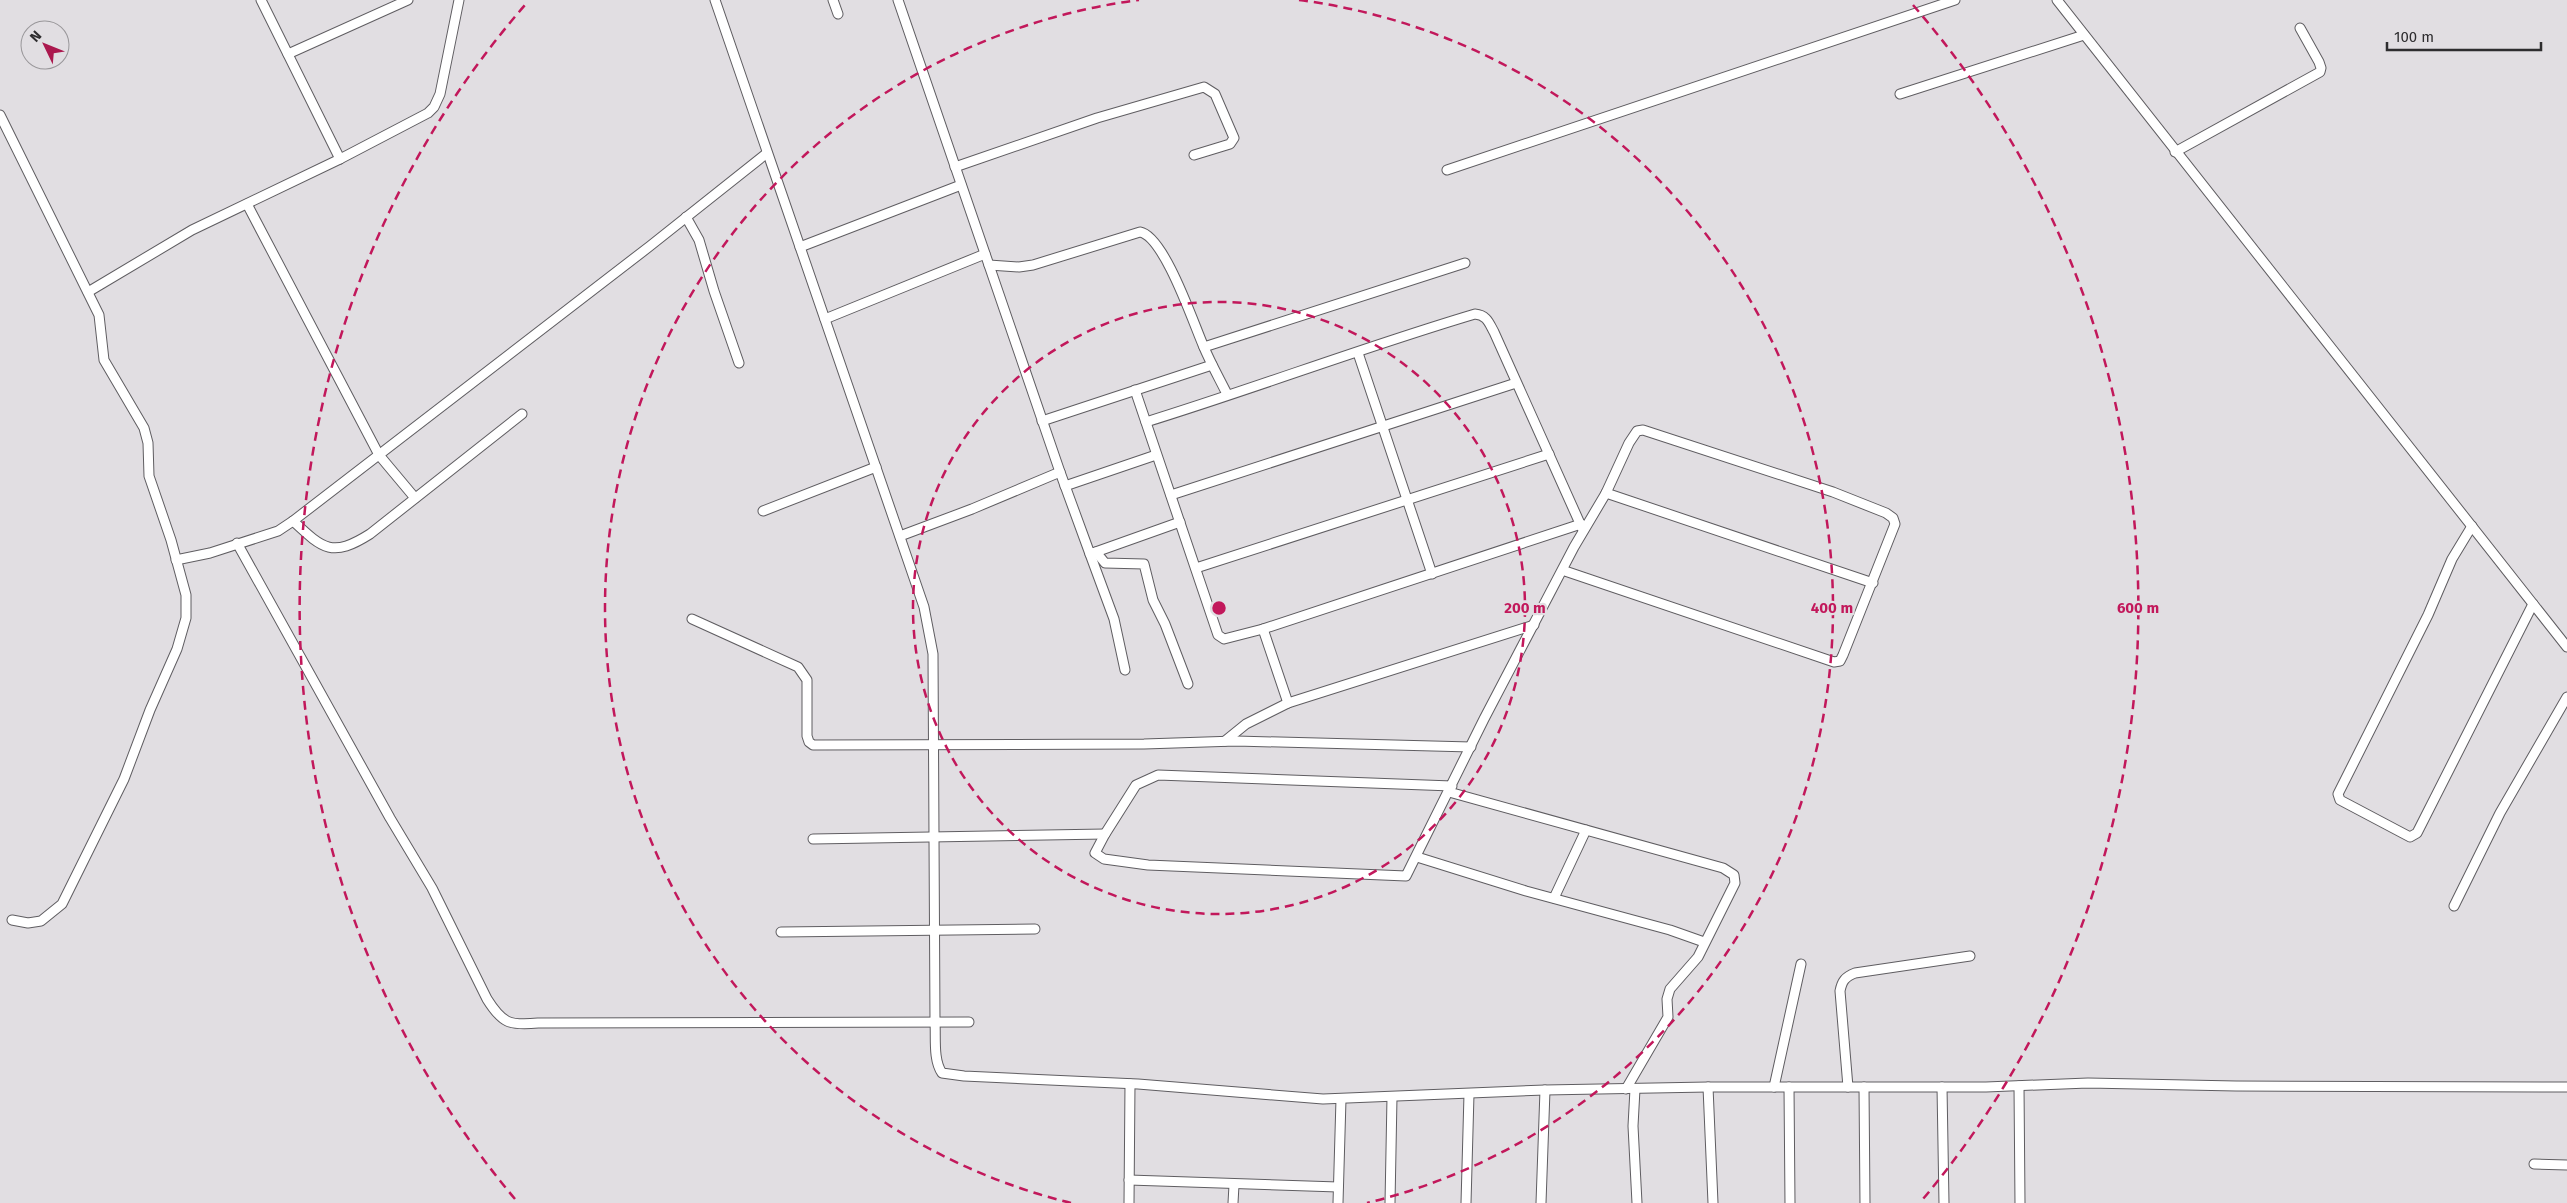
<svg xmlns="http://www.w3.org/2000/svg" width="2567" height="1203" viewBox="0 0 2567 1203" font-family="'Fira Sans',sans-serif">
  <style>
    .lines { fill: none; stroke-linecap: round; stroke-linejoin: round }
    .minor-casing { stroke: #5f5d61; stroke-width: 11 }
    .minor { stroke: #fff; stroke-width: 9 }
    .ring { fill: none; stroke: #c2185b; stroke-width: 2.5; stroke-dasharray: 9 6 }
    .centre { fill: #c2185b; stroke: #e1dee2; stroke-width: 2.5 }
    .ring-label { font-size: 15px; text-anchor: middle; font-weight: bold; fill: #c2185b; stroke: #e1dee2; stroke-width: 4.5; stroke-linejoin: round; paint-order: stroke }
  </style>
  <rect width="100%" height="100%" fill="#e1dee2"/>
  <g class="lines">
    <defs>
      <g id="minor">
        <polyline points="261,0 340,159"/>
        <path d="M715,0l209,607 9,47 2,368c1,16 -2,38 7,51l22,3 174,8 185,15 222,-9 163,-3h278l102,-4 148,3 331,1"/>
        <polyline points="833,0 838,14"/>
        <polyline points="898,0 1060,472 1090,554 1180,522"/>
        <polyline points="2057,0 2567,647"/>
        <polyline points="288,54 408,0"/>
        <polyline points="1900,94 2084,35"/>
        <polyline points="0,115 99,315 104,360 144,428 148,443 149,476 171,540 186,595 186,618 177,649 150,710 124,779 62,904 41,921 28,923 12,920"/>
        <polyline points="2175,152 2320,72 2321,68 2319,62 2300,28"/>
        <polyline points="955,167 1097,118 1204,87 1215,94 1234,138 1230,144 1194,155"/>
        <polyline points="1447,170 1955,0"/>
        <polyline points="247,204 379,455 415,498"/>
        <polyline points="686,217 699,240 714,291 739,363"/>
        <polyline points="800,247 961,185"/>
        <path d="M989,265l30,2 14,-2 107,-33c24,4 53,90 63,113 7,17 16,33 24,49"/>
        <polyline points="88,292 192,230 340,159 428,113 434,107 440,94 459,0"/>
        <polyline points="825,319 985,254"/>
        <polyline points="1204,347 1465,263"/>
        <polyline points="1358,353 1432,574"/>
        <polyline points="1135,390 1218,635 1224,639 1263,629 1581,524"/>
        <polyline points="1042,421 1212,365"/>
        <path d="M1146,422c110,-34 218,-75 329,-108 12,1 14,9 19,18l88,196"/>
        <polyline points="1065,486 1156,455"/>
        <polyline points="1606,493 1873,583"/>
        <polyline points="1171,495 1516,383"/>
        <polyline points="763,511 876,467"/>
        <path d="M293,521c30,28 39,37 77,13l152,-120"/>
        <polyline points="2472,526 2452,559 2428,615 2338,794 2340,800 2410,837 2417,833 2533,604"/>
        <polyline points="900,536 972,509 1060,472"/>
        <path d="M237,543l153,275 42,70 55,111c15,24 22,27 51,24l431,-1"/>
        <polyline points="1096,552 1105,563 1144,564 1153,600 1165,624 1188,684"/>
        <polyline points="1090,554 1114,619 1125,670"/>
        <polyline points="176,560 210,553 278,531 293,521 650,246 767,153"/>
        <polyline points="1196,568 1549,454"/>
        <polyline points="692,619 798,667 807,680 807,736 809,742 813,745 1144,744 1236,741 1471,747"/>
        <polyline points="1263,629 1288,703 1534,625"/>
        <polyline points="1225,741 1246,724 1288,703"/>
        <polyline points="1452,786 1158,775 1136,785 1105,834 1095,853 1104,859 1148,865 1406,876 1484,719 1574,547 1606,493 1629,443 1637,431 1643,430 1833,492 1886,513 1893,518 1895,524 1843,655 1840,661 1834,662 1562,570"/>
        <polyline points="1449,792 1723,868 1734,875 1735,883 1698,957 1670,989 1667,999 1668,1017 1626,1089"/>
        <polyline points="813,839 1105,834"/>
        <polyline points="1417,857 1526,891 1670,930 1704,942"/>
        <polyline points="1554,898 1586,830"/>
        <polyline points="2454,906 2500,813 2567,697"/>
        <polyline points="781,932 1035,929"/>
        <polyline points="2019,1086 2020,1203"/>
        <polyline points="1708,1087 1713,1203"/>
        <polyline points="1774,1087 1801,964"/>
        <polyline points="1789,1087 1790,1203"/>
        <path d="M1848,1087l-8,-96c2,-10 5,-14 15,-18l115,-17"/>
        <polyline points="1864,1087 1865,1203"/>
        <polyline points="1942,1087 1944,1203"/>
        <polyline points="1635,1089 1633,1126 1637,1203"/>
        <polyline points="2534,1164 2567,1165"/>
        <polyline points="1129,1180 1338,1187"/>
        <polyline points="1129,1203 1130,1084"/>
        <polyline points="1233,1203 1234,1185"/>
        <polyline points="1338,1203 1341,1099"/>
        <polyline points="1390,1203 1392,1097"/>
        <polyline points="1466,1203 1469,1094"/>
        <polyline points="1541,1203 1545,1090"/>
      </g>
    </defs>
    <use href="#minor" class="minor-casing"/>
    <use href="#minor" class="minor"/>
  </g>
  <g class="ring">
    <circle cx="1219" cy="608" r="306"/>
    <path d="M1071 1203A613 613 0 0 1 1139 0M1299 0A613 613 0 0 1 1367 1203"/>
    <path d="M515 1199A919 919 0 0 1 525 5M1913 5A919 919 0 0 1 1923 1199"/>
  </g>
  <circle cx="1219" cy="608" r="8" class="centre"/>
  <g class="ring-label">
    <text x="1525" y="613">200 m</text>
    <text x="1832" y="613">400 m</text>
    <text x="2138" y="613">600 m</text>
  </g>
  <g transform="translate(45 45) rotate(313)"><circle r="24" fill="#e1dee2" stroke="#99979a"/>
  <path d="M0-4L9 19L0 12L-9 19Z" fill="#ab184e"/>
  <text y="-8" font-size="14" font-weight="bold" text-anchor="middle" fill="#2e2d2f">N</text>
  </g>
  <path d="M2387 42v8h154v-8" fill="none" stroke="#2e2d2f" stroke-width="2.5"/>
  <text x="2394" y="42" font-size="15" fill="#2e2d2f" stroke="#e1dee2" stroke-width="4" paint-order="stroke">100 m</text>
</svg>
